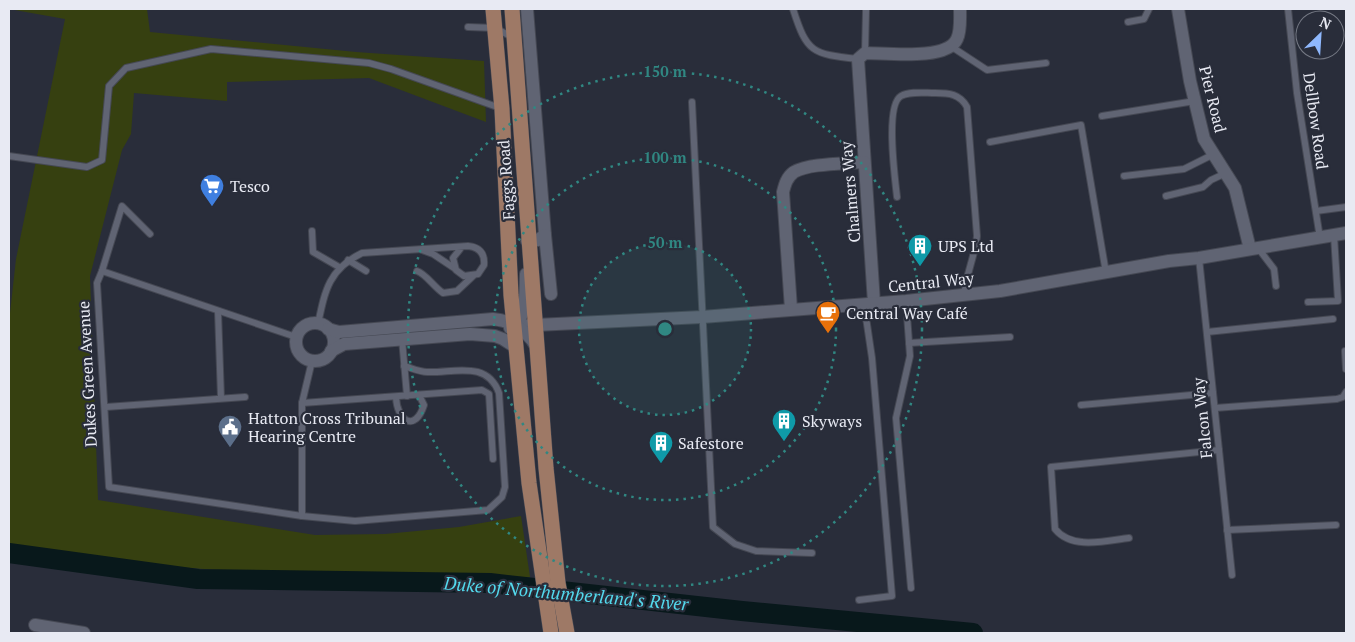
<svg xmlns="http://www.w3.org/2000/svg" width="1355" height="642" viewBox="0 0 1355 642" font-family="'PT Serif',serif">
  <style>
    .green { fill: #364010 }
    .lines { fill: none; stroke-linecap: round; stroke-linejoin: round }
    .river { stroke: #08181b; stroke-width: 20 }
    .lane-casing { stroke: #454853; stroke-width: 8 }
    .street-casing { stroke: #454853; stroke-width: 14 }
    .primary-casing { stroke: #454853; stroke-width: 16 }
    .lane { stroke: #606473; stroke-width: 6 }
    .street { stroke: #606473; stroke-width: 12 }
    .primary { stroke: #9e7966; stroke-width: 15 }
    .ring { fill: none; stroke: #308782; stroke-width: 2.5; stroke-dasharray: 2.5 5 }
    .labels { text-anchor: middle; stroke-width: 4.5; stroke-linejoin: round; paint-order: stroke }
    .street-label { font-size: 16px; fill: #e8eaf3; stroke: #292d3a }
    .poi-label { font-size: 16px; fill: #e8eaf3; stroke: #292d3a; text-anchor: start }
    .water-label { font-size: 18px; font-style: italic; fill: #53d9ed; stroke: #292d3a }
    .centre { fill: #308782; stroke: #292d3a; stroke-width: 2.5 }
    .ring-label { font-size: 15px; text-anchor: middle; font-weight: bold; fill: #308782; stroke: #292d3a; stroke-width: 4.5; stroke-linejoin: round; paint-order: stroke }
  </style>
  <rect width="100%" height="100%" fill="#292d3a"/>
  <polygon class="green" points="9,9 147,9 150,32 356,52 484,61 486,122 369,78 227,82 227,101 134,93 131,134 122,150 90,276 98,500 315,535 385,534 459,527 521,516 530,577 272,574 148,565 9,546 9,322 16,259 65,19"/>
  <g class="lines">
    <polyline class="river" points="9,553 198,579 490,583 742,611 973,633"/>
    <defs>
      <g id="lane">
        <path d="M793,9c14,44 19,45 65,50"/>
        <polyline points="1288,9 1297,93 1320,238"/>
        <polyline points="1128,22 1144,19 1149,9"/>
        <polyline points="468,27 495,28 514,38"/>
        <polyline points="952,47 987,70 1046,63"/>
        <polyline points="865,53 866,10"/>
        <polyline points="692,102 713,527 735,544 756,551 812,553"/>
        <polyline points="1102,116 1195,101"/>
        <polyline points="990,142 1081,125 1106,273"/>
        <polyline points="9,156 87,167 102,160 109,86 126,68 211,49 369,63 391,69 500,108"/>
        <polyline points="1124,176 1184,169 1214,154"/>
        <polyline points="1166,196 1203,187 1211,180 1226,173"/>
        <path d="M897,197c-2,-18 -12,-92 4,-101 9,-5 23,-3 34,-3 14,0 25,1 32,14l10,129c-2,20 -11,38 -13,59"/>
        <polyline points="1316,211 1346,207"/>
        <polyline points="312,231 313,252 339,267"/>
        <polyline points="1258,248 1274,269 1276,286"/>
        <polyline points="422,250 433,254 454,268"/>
        <polyline points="1199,258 1232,575"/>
        <polyline points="348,260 366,271"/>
        <polyline points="102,271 122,206 150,234"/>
        <path d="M417,271c9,3 16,15 26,22l14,-2 16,-15"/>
        <polyline points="906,301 910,356 896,418 911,588"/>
        <polyline points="1308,302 1338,301 1334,235"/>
        <polyline points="218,311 221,398"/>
        <path d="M318,324c7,-34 11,-55 44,-71l106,-7c11,1 17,7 16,19l-6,9 -14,2 -8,-6 -3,-12 8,-10"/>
        <polyline points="1207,332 1333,319"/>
        <path d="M296,337l-194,-66 -5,12 12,204 193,29 53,5 133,-11 14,-13 3,-10 -6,-94c-12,-33 -45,-20 -72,-21 -7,0 -16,-4 -23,-6"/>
        <polyline points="402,339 407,396"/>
        <polyline points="909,343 1010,337"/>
        <polyline points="1345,351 1346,369"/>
        <path d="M396,397c1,24 19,36 28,8l-5,-10"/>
        <polyline points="302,403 482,390 489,394 493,459"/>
        <polyline points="1081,405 1213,393"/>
        <polyline points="106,407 245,397"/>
        <polyline points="1215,408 1337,399 1343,397 1346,392"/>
        <polyline points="302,516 302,403 312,361"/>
        <polyline points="1227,530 1336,525"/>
        <path d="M1129,538c-24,3 -57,12 -74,-9l-4,-62 168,-17"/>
        <polyline points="859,600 892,596 872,358 864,304"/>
      </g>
      <g id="street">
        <polyline points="527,9 545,235 538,240 527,241"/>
        <polyline points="1178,9 1190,81 1204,139 1235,188 1250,249"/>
        <polyline points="545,235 551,294"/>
        <path d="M874,303l-16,-244 7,-6c21,0 82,8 92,-14 4,-8 3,-21 3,-30"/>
        <path d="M791,309l-8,-117c2,-8 4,-15 11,-20 16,-9 50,-8 70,-10"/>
        <circle cx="315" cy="342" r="19"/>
        <polyline points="515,326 702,317 906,301 1000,291 1169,261 1199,258 1346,233"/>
        <path d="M510,328c18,-8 15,-37 16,-54"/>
        <path d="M328,329l11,3 154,-13c20,2 35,12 44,29"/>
        <polyline points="331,351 344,344 470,334 495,336 503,339 517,348"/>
        <polyline points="35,625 84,633"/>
      </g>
      <g id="primary">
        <polyline points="493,9 502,109 511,295 529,483 551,633"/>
        <polyline points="512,9 546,468 558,583 567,633"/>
      </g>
    </defs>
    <use href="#lane" class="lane-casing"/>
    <use href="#street" class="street-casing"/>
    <use href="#primary" class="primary-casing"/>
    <use href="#lane" class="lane"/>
    <use href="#street" class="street"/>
    <use href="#primary" class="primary"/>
  </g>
  <circle cx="665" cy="329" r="86" fill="#308782" fill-opacity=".12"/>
  <g class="ring">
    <circle cx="665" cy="329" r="86"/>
    <circle cx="665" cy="329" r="171"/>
    <circle cx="665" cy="329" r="257"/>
  </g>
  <defs>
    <symbol id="supermarket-pin" viewBox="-11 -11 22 30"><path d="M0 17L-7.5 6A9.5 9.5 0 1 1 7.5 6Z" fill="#3f7fe0" stroke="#292d3a"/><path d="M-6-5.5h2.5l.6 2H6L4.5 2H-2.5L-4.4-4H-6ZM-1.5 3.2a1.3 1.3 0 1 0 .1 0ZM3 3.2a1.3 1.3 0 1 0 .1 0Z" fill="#fff"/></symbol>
    <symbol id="building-pin" viewBox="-11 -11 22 30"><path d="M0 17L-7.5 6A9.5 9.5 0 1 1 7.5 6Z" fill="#0f9aa8" stroke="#292d3a"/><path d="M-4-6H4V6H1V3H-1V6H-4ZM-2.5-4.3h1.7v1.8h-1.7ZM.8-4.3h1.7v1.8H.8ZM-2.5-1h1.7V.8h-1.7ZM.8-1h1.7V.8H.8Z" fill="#fff"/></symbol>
    <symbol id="cafe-pin" viewBox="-11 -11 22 30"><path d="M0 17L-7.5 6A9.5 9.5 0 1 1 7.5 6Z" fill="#e8710a" stroke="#292d3a"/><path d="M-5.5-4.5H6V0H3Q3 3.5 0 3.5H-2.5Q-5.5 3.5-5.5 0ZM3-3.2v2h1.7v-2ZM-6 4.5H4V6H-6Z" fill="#fff"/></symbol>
    <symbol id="civic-pin" viewBox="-11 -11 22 30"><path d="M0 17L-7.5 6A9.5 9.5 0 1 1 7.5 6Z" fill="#5c6f8a" stroke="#292d3a"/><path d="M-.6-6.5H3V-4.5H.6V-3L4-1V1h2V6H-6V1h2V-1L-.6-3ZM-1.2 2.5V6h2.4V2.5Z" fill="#fff"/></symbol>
  </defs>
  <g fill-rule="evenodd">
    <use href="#supermarket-pin" x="198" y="172" width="28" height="38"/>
    <use href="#building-pin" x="906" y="232" width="28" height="38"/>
    <use href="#cafe-pin" x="814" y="299" width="28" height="38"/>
    <use href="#building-pin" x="770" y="407" width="28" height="38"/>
    <use href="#civic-pin" x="216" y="413" width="28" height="38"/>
    <use href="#building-pin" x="647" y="429" width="28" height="38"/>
  </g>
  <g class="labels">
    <g class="street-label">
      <text transform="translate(1213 99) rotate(76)" y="6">Pier Road</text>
      <text transform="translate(1316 121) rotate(82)" y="6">Dellbow Road</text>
      <text transform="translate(506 180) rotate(-94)" y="6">Faggs Road</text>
      <text transform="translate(850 192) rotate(-95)" y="6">Chalmers Way</text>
      <text transform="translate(931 282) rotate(-6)" y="6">Central Way</text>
      <text transform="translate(87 374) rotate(-93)" y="6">Dukes Green Avenue</text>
      <text transform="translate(1202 418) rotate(-96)" y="6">Falcon Way</text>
    </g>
    <g class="poi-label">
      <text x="230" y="192">Tesco</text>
      <text x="938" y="252">UPS Ltd</text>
      <text x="846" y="319">Central Way Café</text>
      <text x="248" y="424">Hatton Cross Tribunal<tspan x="248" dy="18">Hearing Centre</tspan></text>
      <text x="802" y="427">Skyways</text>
      <text x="678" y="449">Safestore</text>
    </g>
    <g class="water-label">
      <text transform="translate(566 594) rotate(5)" y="6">Duke of Northumberland's River</text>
    </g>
  </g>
  <circle cx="665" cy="329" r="8" class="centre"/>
  <g class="ring-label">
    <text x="665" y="77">150 m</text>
    <text x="665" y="163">100 m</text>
    <text x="665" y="248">50 m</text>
  </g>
  <rect width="1355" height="642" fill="none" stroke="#e8eaf3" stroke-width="20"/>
  <g transform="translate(1320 35) rotate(25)"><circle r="24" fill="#292d3a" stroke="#757984"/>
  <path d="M0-4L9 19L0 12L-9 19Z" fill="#8fb8fd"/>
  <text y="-8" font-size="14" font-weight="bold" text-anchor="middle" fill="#e8eaf3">N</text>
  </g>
</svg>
